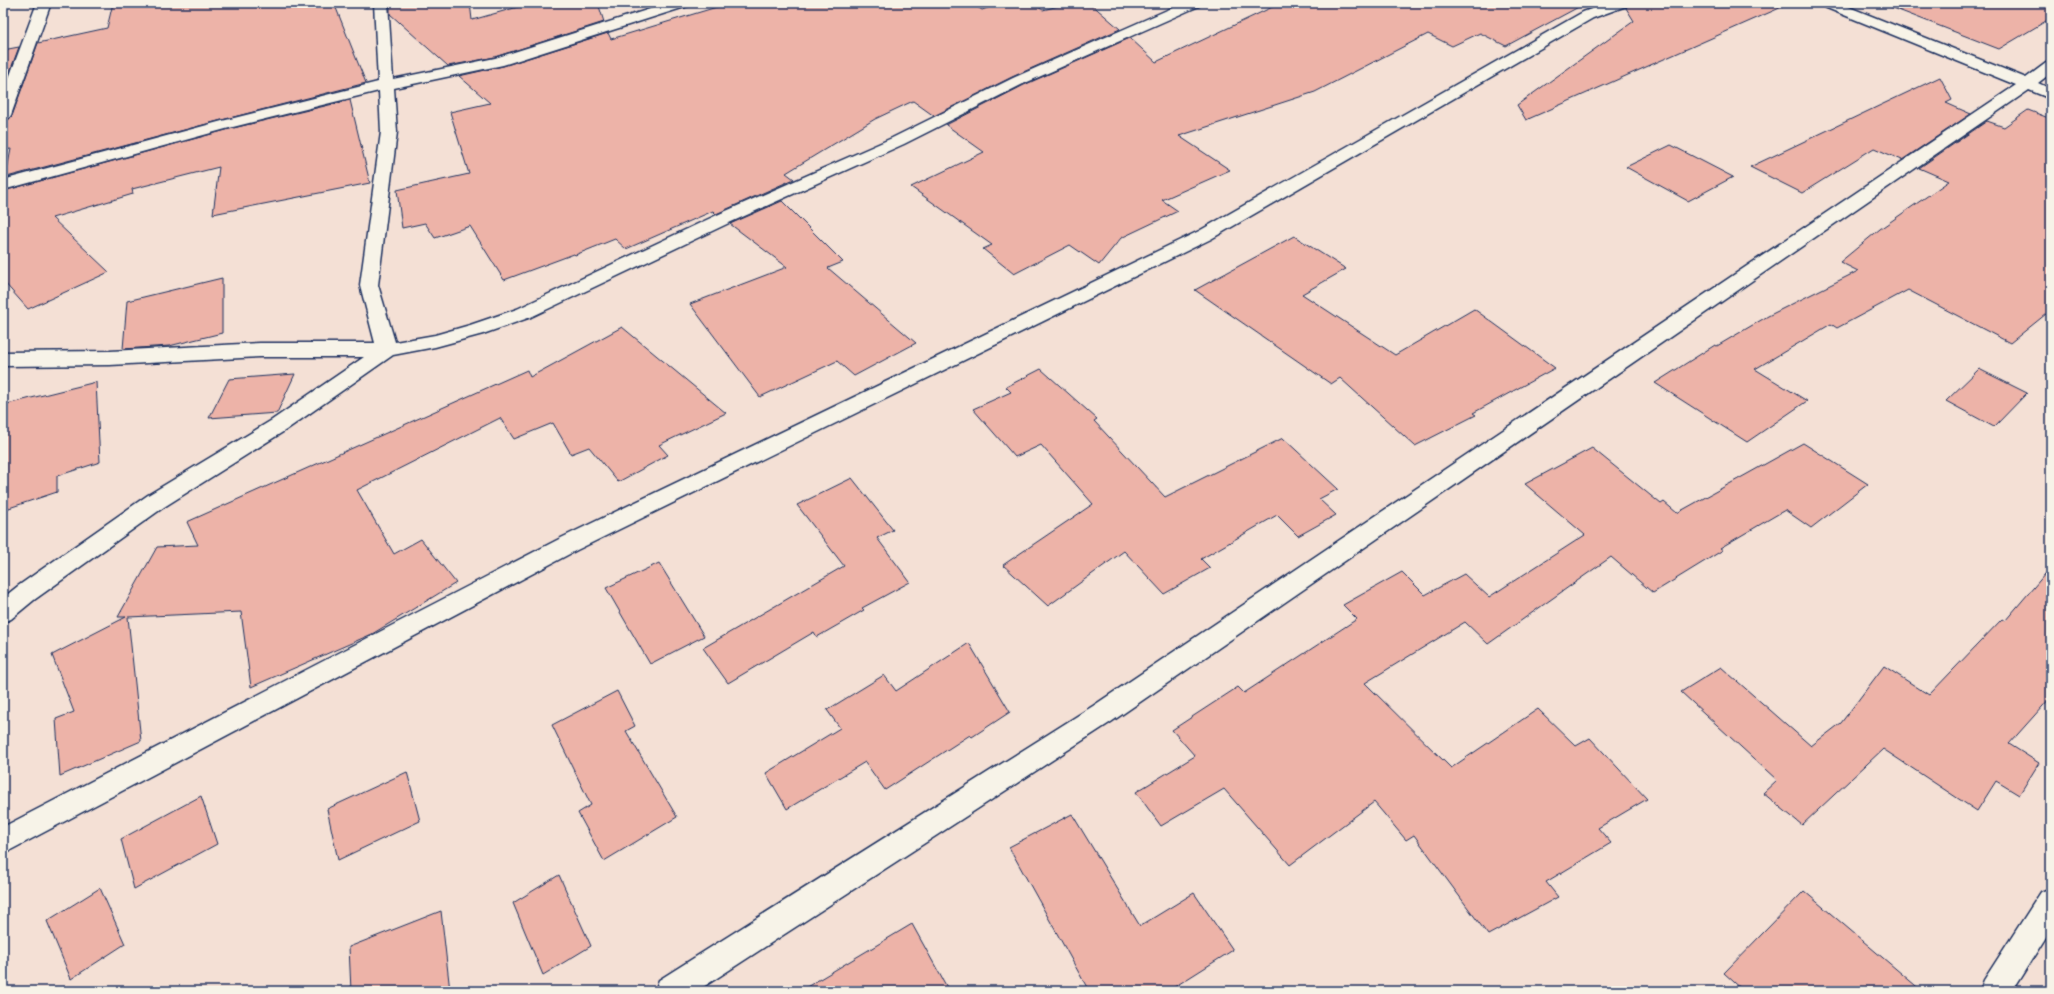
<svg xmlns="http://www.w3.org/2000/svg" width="2054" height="994" viewBox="0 0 2054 994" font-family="'Balsamiq Sans',sans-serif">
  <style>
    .building { fill: #edb3a8; stroke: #1b2f5e }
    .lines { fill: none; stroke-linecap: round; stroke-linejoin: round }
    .minor-casing { stroke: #1b2f5e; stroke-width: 3 }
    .minor { fill: #f7f3e8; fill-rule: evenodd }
  </style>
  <rect width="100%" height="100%" fill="#f4e0d5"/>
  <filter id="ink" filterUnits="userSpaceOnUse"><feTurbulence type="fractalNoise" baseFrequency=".025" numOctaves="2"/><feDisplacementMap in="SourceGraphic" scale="8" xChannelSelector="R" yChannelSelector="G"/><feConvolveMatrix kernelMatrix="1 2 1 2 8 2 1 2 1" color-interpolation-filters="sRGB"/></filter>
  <g filter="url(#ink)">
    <g class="building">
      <polygon points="113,3 334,3 366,83 222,120 3,178 3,172 6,175 11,149 3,150 3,121 9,119 12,116 38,43 107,28"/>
      <polygon points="390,3 470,3 472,20 532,3 598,3 604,22 495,57 448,66 390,14"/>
      <polygon points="730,3 971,3 982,10 1001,3 1031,3 1043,10 1070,3 1090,3 1120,29 1012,77 934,116 913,101 875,119 786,173 794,179 716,214 713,211 626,249 615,239 575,255 574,254 504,280 470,226 435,238 425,223 402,228 397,190 469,174 450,112 490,103 459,76 503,66 608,33 611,39"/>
      <polygon points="1281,3 1586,3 1506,46 1480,33 1452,46 1428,34 1315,92 1179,136 1230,170 1162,200 1178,211 1121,238 1099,265 1070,245 1014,274 983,249 992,245 911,187 984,152 946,125 1024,85 1130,38 1156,62"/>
      <polygon points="1629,3 1791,3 1526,120 1517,105 1634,21 1626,8"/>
      <polygon points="1889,3 2051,3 2051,18 1999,49 1888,6"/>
      <polygon points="19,47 3,90 3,50"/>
      <polygon points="1940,77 1952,100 1946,103 1971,114 1902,160 1874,148 1802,193 1750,167"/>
      <polygon points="350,100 370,183 213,214 219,167 132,189 133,194 52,218 109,272 28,309 3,281 3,191 233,128"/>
      <polygon points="2028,110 2051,119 2051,310 2010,343 1908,290 1837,328 1831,324 1755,369 1807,401 1747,442 1655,383 1715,345 1717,346 1768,316 1858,271 1840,262 1880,229 1949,181 1919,168 1987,121 2004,127"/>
      <polygon points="1671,145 1733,177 1688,201 1626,167"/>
      <polygon points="782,201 843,262 828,268 916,343 854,376 837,361 760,397 690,304 787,267 730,224"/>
      <polygon points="1294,236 1346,269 1302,294 1395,355 1474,309 1555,368 1473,413 1476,415 1415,446 1340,378 1331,384 1195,290"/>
      <polygon points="222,278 222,333 169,346 123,349 127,301"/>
      <polygon points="622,327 726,413 659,445 668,455 618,482 589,447 571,454 553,423 514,439 500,418 357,490 394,554 421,539 456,583 372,634 251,687 241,612 128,617 141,741 60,776 56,719 74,712 52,655 126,617 118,617 157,547 198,545 187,522 527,370 530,377"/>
      <polygon points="1041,369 1097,419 1094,421 1165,497 1283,438 1338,489 1319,499 1336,515 1298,536 1277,515 1201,559 1210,568 1164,594 1124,551 1048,606 1003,565 1093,504 1041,445 1015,457 973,409 1011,392 1006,387"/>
      <polygon points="1979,369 2027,393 1994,427 1946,401"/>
      <polygon points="295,374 277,413 209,418 229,379"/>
      <polygon points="96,382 100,462 57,476 57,492 3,510 3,405"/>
      <polygon points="1803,443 1868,484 1811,528 1785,510 1720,548 1723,550 1653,593 1611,557 1488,644 1465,622 1365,683 1451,768 1538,709 1576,746 1590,738 1647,799 1598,828 1611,843 1546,882 1558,897 1488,935 1414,835 1406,840 1374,802 1290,865 1224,789 1161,826 1136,792 1195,756 1172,730 1238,687 1244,693 1357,619 1343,605 1402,572 1425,595 1464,574 1489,597 1585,535 1525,484 1592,448 1661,504 1664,502 1677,513"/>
      <polygon points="852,478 893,530 877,538 910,582 862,608 864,610 817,637 814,632 728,683 703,648 844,566 797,505"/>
      <polygon points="659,563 704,636 650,664 606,588"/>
      <polygon points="2051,567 2051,697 2009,744 2039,763 2019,795 1996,781 1977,811 1883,749 1802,825 1763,793 1777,780 1681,692 1721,667 1811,746 1841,723 1884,666 1929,695 2002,619 2005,621"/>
      <polygon points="969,643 1010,712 972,737 970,735 885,790 865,762 787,809 766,773 840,728 827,710 884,675 896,691"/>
      <polygon points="617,691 635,726 626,731 677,817 604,861 578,813 591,805 552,725"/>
      <polygon points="407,772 420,821 338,860 327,809"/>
      <polygon points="201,796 217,844 134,889 121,839"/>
      <polygon points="1072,814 1140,926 1194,893 1233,950 1168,991 1089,991 1009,847"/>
      <polygon points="559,875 591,946 543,975 513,903"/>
      <polygon points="100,888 125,944 71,979 47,921"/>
      <polygon points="1804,891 1922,991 1744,991 1724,973"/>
      <polygon points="441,911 450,991 351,991 349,947"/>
      <polygon points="912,924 949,991 800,991"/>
    </g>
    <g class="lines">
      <defs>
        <g id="minor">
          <polygon points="37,3 51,3 11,115 9,118 3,120 3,94"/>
          <polygon points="374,3 388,3 393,79 495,58 669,3 690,3 688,6 503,65 394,88 397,132 378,285 395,342 435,335 470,325 517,309 717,215 892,138 1013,78 1183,3 1201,3 1199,6 1023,84 904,144 729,223 531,317 483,334 435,347 393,355 286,430 164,507 34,600 11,619 3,622 3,598 18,586 148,495 272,420 364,357 260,357 110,365 3,366 3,352 110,351 260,343 375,343 360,285 381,132 379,91 233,127 3,190 3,180 222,121 378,82"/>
          <polygon points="1608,3 1628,3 1626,6 1593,18 1211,239 577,550 3,854 3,827 561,538 1199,231 1583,12"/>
          <polygon points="1820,3 1839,3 2026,78 2046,63 2051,62 2051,73 2038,83 2051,89 2051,99 2029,90 1111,722 697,991 655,991 659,980 1093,706 2016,85 1822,6"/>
          <polygon points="2051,888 2051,929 2012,991 1980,991 1984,980 2041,892"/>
        </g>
      </defs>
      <use href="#minor" class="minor-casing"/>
      <use href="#minor" class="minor"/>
    </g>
  </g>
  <rect width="2054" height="994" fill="none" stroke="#f7f3e8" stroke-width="16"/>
  <rect x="8" y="8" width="2038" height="978" fill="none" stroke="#1b2f5e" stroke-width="1.5" filter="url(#ink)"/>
</svg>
